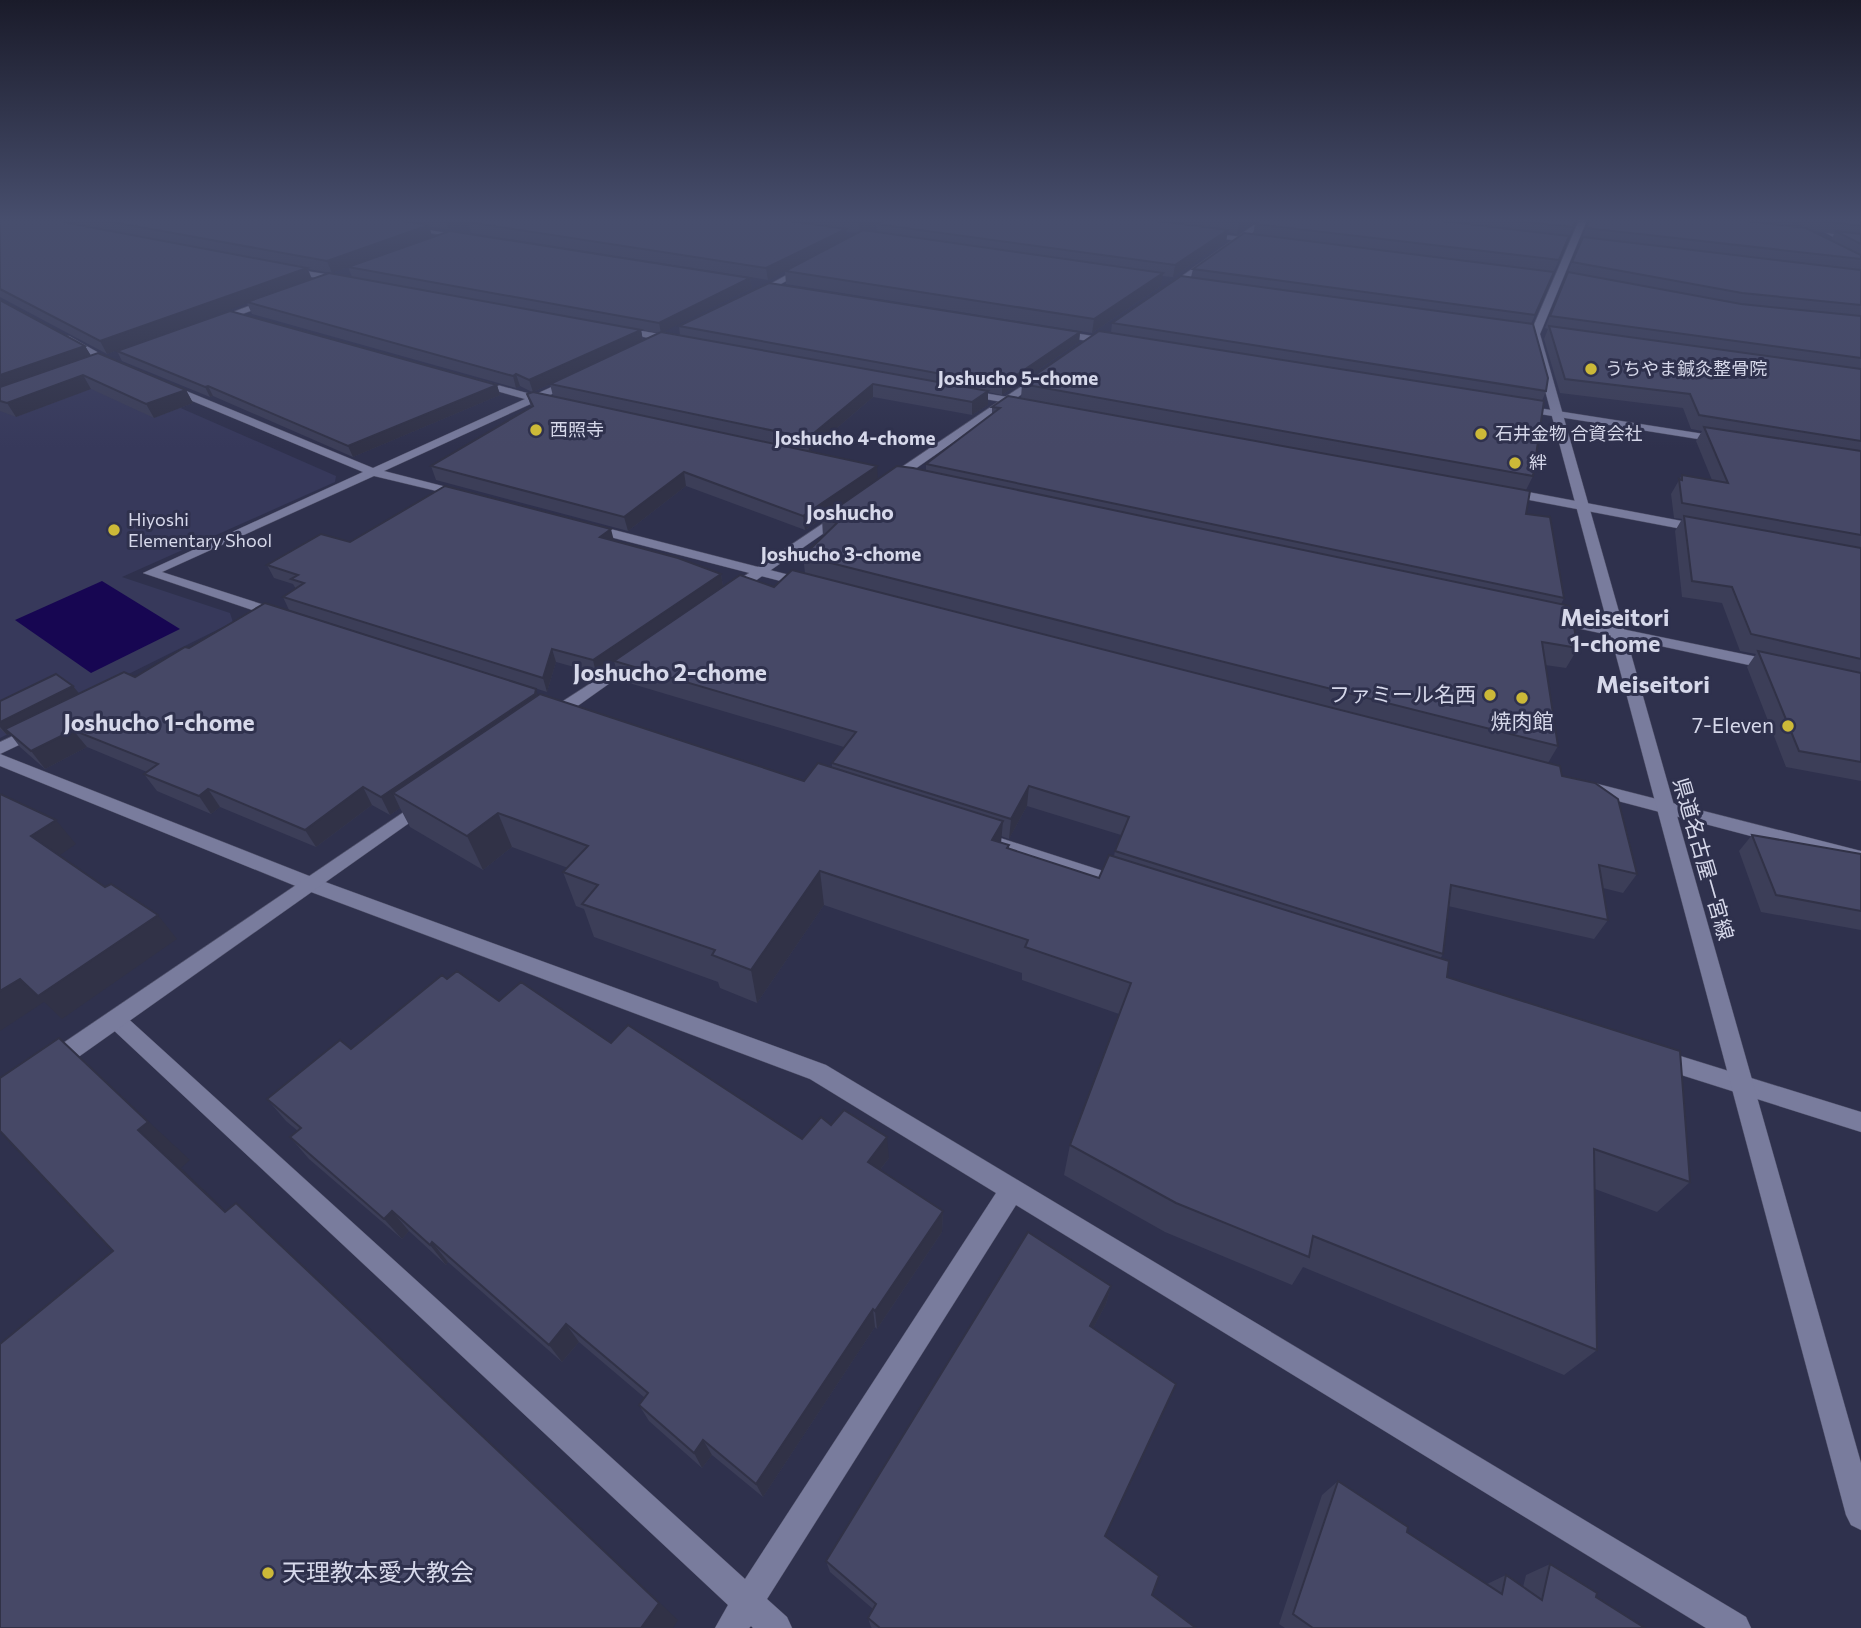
<svg xmlns="http://www.w3.org/2000/svg" width="1861" height="1628" viewBox="0 0 1861 1628" font-family="Commissioner,'Noto Sans JP',sans-serif">
  <style>
    .built { fill: #37395b }
    .water { fill: #170652 }
    .lines { fill: none; stroke-linecap: round; stroke-linejoin: round }
    .minor-casing { stroke: #4d4e66; stroke-width: 1 }
    .tertiary-casing { stroke: #4d4e66; stroke-width: 1 }
    .secondary-casing { stroke: #4d4e66; stroke-width: 1 }
    .minor { fill: #797c9d; fill-rule: evenodd }
    .tertiary { fill: #797c9d; fill-rule: evenodd }
    .secondary { fill: #797c9d; fill-rule: evenodd }
    .wall { fill: #3c3e58; fill-rule: evenodd }
    .shaded-wall { fill: #313247 }
    .building { fill: #464866; stroke: #313247; stroke-width: 2 }
    .poi-dot { fill: #ccb938; stroke: #2f314d; stroke-width: 2.5 }
    .labels { text-anchor: middle; stroke-width: 6; stroke-linejoin: round; paint-order: stroke }
    .far-poi-label { font-size: 18px; fill: #d6d8ea; stroke: #2f314d; text-anchor: start }
    .far-neighbourhood-label { font-size: 19px; font-weight: bold; fill: #d6d8ea; stroke: #2f314d }
    .far-quarter-label { font-size: 21px; font-weight: bold; fill: #d6d8ea; stroke: #2f314d }
    .poi-label { font-size: 21px; fill: #d6d8ea; stroke: #2f314d; text-anchor: end }
    .street-label { font-size: 21px; fill: #d6d8ea; stroke: #2f314d }
    .neighbourhood-label { font-size: 23px; font-weight: bold; fill: #d6d8ea; stroke: #2f314d }
    .quarter-label { font-size: 24px; font-weight: bold; fill: #d6d8ea; stroke: #2f314d }
    .near-poi-label { font-size: 24px; fill: #d6d8ea; stroke: #2f314d; text-anchor: start }
  </style>
  <rect width="100%" height="100%" fill="#2f314d"/>
  <polygon class="built" points="103,374 336,476 335,482 122,577 230,613 233,622 0,738 0,409"/>
  <polygon class="water" points="102,581 180,629 91,673 15,620"/>
  <g class="lines">
    <defs>
      <g id="minor">
        <polygon points="355,220 372,220 469,237 465,239"/>
        <polygon points="1814,220 1822,220 1827,226 1861,248 1861,253 1821,230"/>
        <polygon points="1202,232 1258,239 1262,241 1258,243 1199,236"/>
        <polygon points="803,266 810,268 759,296 752,294"/>
        <polygon points="288,268 343,277 347,280 343,283 285,272"/>
        <polygon points="270,298 274,301 273,303 220,322 212,320"/>
        <polygon points="619,327 677,337 682,340 677,343 616,332 616,328"/>
        <polygon points="1056,330 1111,339 1116,342 1111,345 1053,335 1053,331"/>
        <polygon points="63,336 69,336 120,365 111,367 63,340"/>
        <polygon points="476,379 534,395 569,379 578,381 544,398 544,402 535,402 384,471 466,492 466,498 374,476 162,572 283,611 283,617 273,617 143,573 363,472 166,390 166,386 174,386 373,468 525,399 472,384 472,380"/>
        <polygon points="966,390 1025,400 1030,403 1025,406 962,395 962,391"/>
        <polygon points="1519,405 1723,437 1729,440 1723,443 1515,410 1514,408"/>
        <polygon points="1507,488 1703,525 1709,529 1703,533 1503,495 1503,489"/>
        <polygon points="591,524 809,580 811,583 804,587 587,531 585,528"/>
        <polygon points="1549,614 1772,660 1779,665 1772,670 1544,621 1542,618"/>
        <polygon points="34,726 40,727 42,731 40,735 0,754 0,742"/>
        <polygon points="0,754 317,879 826,1065 1746,1617 1751,1628 1706,1628 1016,1205 767,1599 787,1617 792,1628 753,1628 751,1626 749,1628 715,1628 728,1605 108,1025 105,1019 108,1013 115,1010 122,1013 745,1579 996,1193 810,1079 303,889 0,766"/>
        <polygon points="1586,781 1861,851 1861,865 1580,791 1577,787 1580,783"/>
        <polygon points="988,834 1128,879 1130,884 1128,889 1121,891 982,846 979,841 982,836"/>
        <polygon points="1661,1050 1861,1112 1861,1132 1653,1066 1650,1059 1653,1052"/>
      </g>
      <g id="tertiary">
        <polygon points="1261,220 1270,220 1171,292 1165,292 1165,288"/>
        <polygon points="1041,373 1046,376 1045,378 895,483 887,483 887,477"/>
        <polygon points="843,510 849,514 847,517 735,595 725,595 725,589"/>
        <polygon points="636,654 643,658 641,661 555,722 543,722 541,718 543,714"/>
        <polygon points="423,799 429,801 432,805 429,809 60,1070 52,1073 44,1070 41,1063 44,1056"/>
      </g>
      <polygon id="secondary" points="1579,220 1587,220 1540,334 1861,1463 1861,1530 1851,1525 1846,1515 1530,334"/>
    </defs>
    <use href="#minor" class="minor-casing"/>
    <use href="#tertiary" class="tertiary-casing"/>
    <use href="#secondary" class="secondary-casing"/>
    <use href="#minor" class="minor"/>
    <use href="#tertiary" class="tertiary"/>
    <use href="#secondary" class="secondary"/>
  </g>
  <g class="wall">
    <path d="M0,220l68,3 8,2 -9,-5h1190l-20,14 -9,-2 -2,9 -53,36 -11,-1 -1,10 -69,47 -306,-49 -1,-13 -17,9 -297,-47 -2,-9 -20,5 -20,-2 3,10 -100,36 -24,-4 4,10 40,-2 -4,-10 402,11 2,10 -90,44 18,4 -1,-10 401,6 -1,10 -77,53 -14,-3v13l-16,10 -99,-18 -64,55 69,27 48,-9v-6l66,-49v-8l29,-9 1,-14 89,-51 1,-10 79,-46 2,-8 60,-35 2,-10 6,-4h315l-45,104 15,67 -4,10 -9,75 -7,14v24l38,84 -3,6 17,44 -12,20 -21,-3 13,81 -10,17 14,13 75,98 -14,19 -20,-5 5,32 -14,19 -146,-33 -5,48 -3,5 7,18 243,205 -33,30 -62,-23 2,161 -33,25 -261,-108 -11,18 -127,-53 -101,-57 6,-30 49,-131 -97,-34v-7l-198,-68 -67,98 -37,-15 -2,-6 -124,-45 -10,-28 -8,-3 -13,-34 5,-4 -56,-21 -29,23 -73,-43 -10,-19 -10,7 -18,-10 -56,42 -96,-40 -9,7 -54,-23 -13,-17 3,-2 -60,-25 -42,22 -25,-22 -10,-13 -3,1 -7,-6v-28l79,-7 56,-17 54,-29 349,47 266,86 28,-13v-5l12,-16 -225,-67 -5,-19 -18,12 -40,-11 -9,30 -258,-82 -6,-13 13,-8 -3,-5 -19,-6 -7,-13 83,-23 264,-1 107,33 2,12 51,1 31,-14 -2,-17 20,-19 -1,-18 -17,11 -119,-44 -58,45 -192,-51 -5,-14 100,-59 -4,-13 5,-2 -12,-6 -4,2 -264,-74 -5,-11 -140,51 -107,-57zM876,225l1,7 -12,-1 3,-2zM846,232l12,1 -11,6zM641,330l18,3 -16,7zM550,384l3,12 -20,-4zM1027,806l94,29 -6,16 -1,5 -15,22 -90,-29v-4l-8,-2v-7l8,3z"/>
    <path d="M1589,220h205l-3,6 13,2 -9,-8h66v561l-75,-14 -39,-100 9,-13 -16,-3 -18,-48 -40,-6 -7,-66 7,-12 -8,-1 -3,-24 11,-19 30,5 -16,-39 6,-10 -11,-2 -8,-21 -123,-15 -16,-54 4,-10 -3,-1 44,-107zM1813,231l21,3 -3,6z"/>
    <polygon points="0,300 85,346 91,356 186,390 193,403 154,418 91,389 16,417 0,411"/>
    <polygon points="117,351 497,385 500,395 353,457 213,396 210,397 122,361"/>
    <polygon points="1752,835 1861,854 1861,930 1761,912 1739,851"/>
    <polygon points="447,979 499,1001 611,1043 802,1139 831,1125 889,1158 880,1170 943,1211 942,1232 877,1329 875,1327 763,1497 712,1455 702,1468 649,1421 639,1405 645,1398 579,1342 562,1362 448,1262 446,1265 409,1231 402,1239 309,1159 290,1137 298,1131 286,1121 267,1099 351,1049"/>
    <polygon points="1111,1286 1106,1304 1093,1328 1105,1536 1152,1595 1196,1628 872,1628 871,1627 868,1618 873,1609 830,1572 826,1561"/>
    <polygon points="1338,1481 1407,1532 1487,1584 1506,1575 1523,1587 1526,1575 1550,1564 1596,1597 1645,1628 1285,1628 1279,1624 1322,1495"/>
  </g>
  <g class="shaded-wall">
    <polygon points="446,220 487,220 468,222 469,224 449,229"/>
    <polygon points="864,220 887,220 860,233 859,222"/>
    <polygon points="1243,220 1257,220 1237,234 1239,222"/>
    <polygon points="429,225 432,237 332,273 327,261"/>
    <polygon points="846,229 847,240 768,280 766,268"/>
    <polygon points="1228,230 1226,241 1173,277 1175,265"/>
    <polygon points="307,268 312,280 107,354 100,341"/>
    <polygon points="1163,273 1161,286 1092,333 1094,319"/>
    <polygon points="750,278 752,288 661,333 659,323"/>
    <polygon points="641,330 643,341 533,392 529,380"/>
    <polygon points="1080,332 1079,342 1002,395 1002,385"/>
    <polygon points="85,346 93,359 0,392 0,375"/>
    <polygon points="516,374 520,386 516,388 513,376"/>
    <polygon points="83,375 91,389 16,417 7,403"/>
    <polygon points="873,384 873,397 809,452 808,438"/>
    <polygon points="497,385 500,395 353,457 348,446"/>
    <polygon points="208,386 213,396 210,397 205,387"/>
    <polygon points="186,390 193,403 154,418 146,404"/>
    <polygon points="988,391 988,405 972,415 972,402"/>
    <polygon points="877,466 878,480 805,530 803,516"/>
    <polygon points="684,472 686,486 628,531 624,517"/>
    <polygon points="611,529 614,541 600,537"/>
    <polygon points="721,574 723,586 596,673 593,660"/>
    <polygon points="552,649 556,662 547,692 543,678"/>
    <polygon points="73,686 82,697 5,729 10,734 7,735 0,727 0,722"/>
    <polygon points="536,689 542,707 393,793 400,808 390,815 381,797"/>
    <polygon points="73,730 87,747 45,769 31,751"/>
    <polygon points="1029,786 1027,806 1009,839 1011,819"/>
    <polygon points="363,787 372,805 316,847 305,830"/>
    <polygon points="208,789 220,807 211,814 199,796"/>
    <polygon points="498,813 512,847 483,870 467,836"/>
    <polygon points="56,820 76,844 53,860 31,836"/>
    <polygon points="1003,821 1000,855 992,840"/>
    <polygon points="820,871 824,905 757,1003 751,970"/>
    <polygon points="158,915 177,939 62,1019 44,1002 0,1031 0,991 20,979"/>
    <polygon points="59,1038 190,1160 181,1168 265,1248 138,1130"/>
    <polygon points="887,1137 889,1158 870,1183 868,1162"/>
    <polygon points="392,1211 409,1231 402,1239 384,1219"/>
    <polygon points="943,1211 942,1232 877,1329 875,1311"/>
    <polygon points="275,1239 678,1620 673,1628 641,1628"/>
    <polygon points="432,1242 448,1262 446,1265 430,1245"/>
    <polygon points="1111,1286 1106,1304 1085,1343 1090,1326"/>
    <polygon points="873,1309 875,1327 763,1497 756,1484"/>
    <polygon points="566,1324 579,1342 562,1362 549,1345"/>
    <polygon points="703,1440 712,1455 702,1468 694,1453"/>
  </g>
  <g class="building">
    <polygon points="0,220 61,220 68,223 307,268 100,341 0,289"/>
    <polygon points="101,220 397,220 429,225 327,261"/>
    <polygon points="473,220 783,220 846,229 766,268 468,222"/>
    <polygon points="842,220 864,220 859,222"/>
    <polygon points="885,220 1150,220 1228,230 1175,265 876,224"/>
    <polygon points="1218,220 1243,220 1239,222"/>
    <polygon points="1261,220 1434,220 1569,236 1559,260 1255,224"/>
    <polygon points="1508,220 1576,220 1573,227"/>
    <polygon points="1590,220 1739,220 1806,228 1861,255 1861,259 1586,228"/>
    <polygon points="1816,220 1861,220 1861,226"/>
    <polygon points="863,230 1163,273 1094,319 785,271"/>
    <polygon points="450,231 750,278 659,323 348,267"/>
    <polygon points="1835,231 1861,234 1861,244"/>
    <polygon points="1244,233 1554,272 1535,315 1193,269"/>
    <polygon points="1583,237 1861,270 1861,305 1742,293 1572,262"/>
    <polygon points="1568,272 1741,304 1861,316 1861,358 1550,316"/>
    <polygon points="329,273 641,330 529,380 516,374 513,376 247,302"/>
    <polygon points="1181,276 1533,324 1548,378 1546,391 1112,323"/>
    <polygon points="769,283 1080,332 1002,385 679,326"/>
    <polygon points="0,300 85,346 0,375"/>
    <polygon points="230,311 497,385 348,446 208,386 205,387 117,351"/>
    <polygon points="1549,326 1861,369 1861,441 1699,415 1690,394 1565,379"/>
    <polygon points="1099,331 1544,401 1533,476 1022,384"/>
    <polygon points="661,332 988,391 972,402 873,384 808,438 550,384"/>
    <polygon points="98,353 186,390 146,404 83,375 7,403 0,401 0,387"/>
    <polygon points="533,392 877,466 803,516 684,472 624,517 431,466 533,406 527,394"/>
    <polygon points="1008,396 1530,491 1526,514 1550,517 1564,598 926,464 1000,408 992,407"/>
    <polygon points="1704,427 1861,451 1861,535 1682,503 1679,479 1682,480 1682,475 1728,483"/>
    <polygon points="897,466 913,468 1570,606 1578,648 1542,642 1558,746 803,556 837,523 822,518"/>
    <polygon points="445,486 611,529 600,537 678,558 721,574 593,660 552,649 543,678 283,597 304,583 291,579 298,575 267,565 321,534 350,542"/>
    <polygon points="1684,516 1861,548 1861,659 1751,634 1732,587 1692,581"/>
    <polygon points="792,570 1560,766 1562,776 1595,783 1618,799 1637,874 1599,865 1608,920 1451,885 1443,954 1115,851 1129,817 1029,786 1011,819 832,763 856,732 614,661 740,575 774,587"/>
    <polygon points="265,603 536,689 535,694 381,797 363,787 305,830 208,789 199,796 144,774 158,764 73,730 31,751 5,729 124,672 135,677 185,647 189,648"/>
    <polygon points="1758,651 1861,673 1861,762 1799,751"/>
    <polygon points="56,674 73,686 0,722 0,701"/>
    <polygon points="540,694 804,781 818,763 1003,821 992,840 1009,845 1007,848 1099,878 1109,855 1449,961 1447,977 1680,1051 1690,1182 1594,1149 1597,1350 1313,1236 1309,1257 1176,1203 1070,1145 1131,983 1025,947 1028,940 820,871 751,970 712,955 715,950 582,904 598,885 563,872 588,846 498,813 467,836 393,793"/>
    <polygon points="0,794 56,820 31,836 105,887 111,884 158,915 38,996 20,979 0,991"/>
    <polygon points="1752,835 1861,854 1861,911 1776,895"/>
    <polygon points="457,971 499,1001 521,982 611,1043 628,1025 802,1139 821,1117 831,1125 844,1110 887,1137 868,1162 943,1211 875,1311 873,1309 756,1484 703,1440 694,1453 639,1405 648,1393 566,1324 549,1345 432,1242 430,1245 392,1211 384,1219 290,1137 301,1128 267,1099 340,1040 351,1049 442,975 447,979"/>
    <polygon points="59,1038 148,1122 138,1130 225,1212 236,1203 659,1603 641,1628 0,1628 0,1344 113,1251 0,1131 0,1078"/>
    <polygon points="1028,1232 1111,1286 1090,1326 1176,1384 1105,1536 1159,1576 1152,1595 1196,1628 880,1628 868,1618 876,1604 826,1561"/>
    <polygon points="1338,1481 1408,1527 1407,1532 1502,1594 1506,1575 1542,1600 1550,1564 1597,1593 1596,1597 1645,1628 1313,1628 1293,1614"/>
  </g>
  <linearGradient id="sky" x2="0" y2="1"><stop stop-color="#1a1b2a"/><stop offset="0.49" stop-color="#474e6d"/><stop offset="1" stop-color="#474e6d" stop-opacity="0"/></linearGradient>
  <rect width="1861" height="448" fill="url(#sky)"/>
  <g class="poi-dot">
    <circle cx="1591" cy="369" r="7"/>
    <circle cx="536" cy="430" r="7"/>
    <circle cx="1481" cy="434" r="7"/>
    <circle cx="1515" cy="463" r="7"/>
    <circle cx="114" cy="530" r="7"/>
    <circle cx="1490" cy="695" r="7"/>
    <circle cx="1522" cy="698" r="7"/>
    <circle cx="1788" cy="726" r="7"/>
    <circle cx="268" cy="1573" r="7"/>
  </g>
  <g class="labels">
    <g class="far-poi-label">
      <text x="1605" y="375">うちやま鍼灸整骨院</text>
      <text x="550" y="436">西照寺</text>
      <text x="1495" y="440">石井金物 合資会社</text>
      <text x="1529" y="469">絆</text>
      <text x="128" y="526">Hiyoshi<tspan x="128" dy="21">Elementary Shool</tspan></text>
    </g>
    <g class="far-neighbourhood-label">
      <text x="1018" y="385">Joshucho 5-chome</text>
      <text x="855" y="445">Joshucho 4-chome</text>
      <text x="841" y="561">Joshucho 3-chome</text>
    </g>
    <g class="far-quarter-label">
      <text x="850" y="520">Joshucho</text>
    </g>
    <g class="poi-label">
      <text x="1476" y="702">ファミール名西</text>
      <text x="1522" y="729" text-anchor="middle">焼肉館</text>
      <text x="1774" y="733">7-Eleven</text>
    </g>
    <g class="street-label">
      <text transform="translate(1703 859) rotate(74)" y="7">県道名古屋一宮線</text>
    </g>
    <g class="neighbourhood-label">
      <text x="1615" y="626">Meiseitori<tspan x="1615" dy="26">1-chome</tspan></text>
      <text x="670" y="681">Joshucho 2-chome</text>
      <text x="159" y="731">Joshucho 1-chome</text>
    </g>
    <g class="quarter-label">
      <text x="1653" y="693">Meiseitori</text>
    </g>
    <g class="near-poi-label">
      <text x="282" y="1581">天理教本愛大教会</text>
    </g>
  </g>
</svg>
